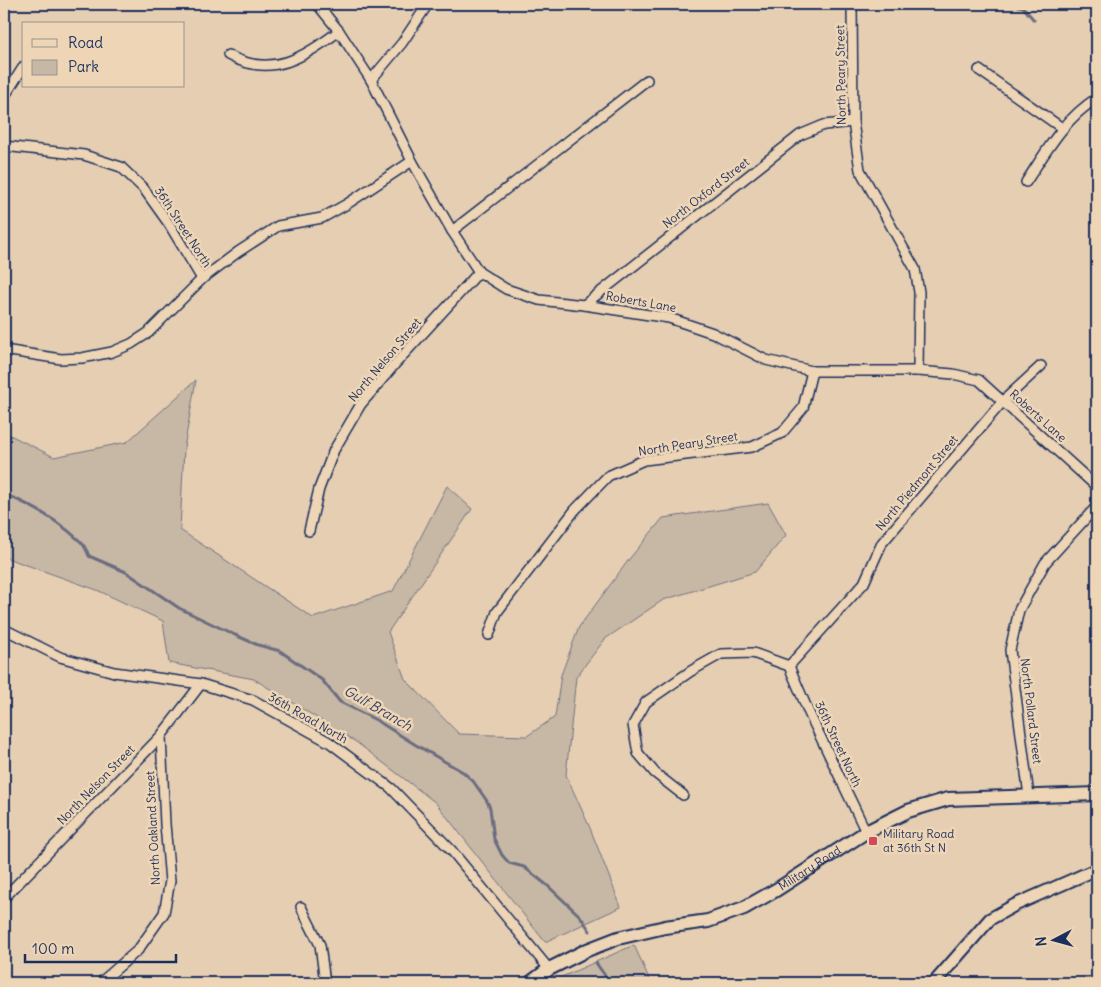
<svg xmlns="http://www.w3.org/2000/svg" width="1101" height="987" viewBox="0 0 1101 987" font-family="Delius,sans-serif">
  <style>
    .green { fill: #c7b7a5; stroke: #717382 }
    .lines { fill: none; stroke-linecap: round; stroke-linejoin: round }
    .stream { stroke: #6b6d7f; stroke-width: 3 }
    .minor-casing { stroke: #1b2f5e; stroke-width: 12 }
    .tertiary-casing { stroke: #1b2f5e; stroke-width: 15 }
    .secondary-casing { stroke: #1b2f5e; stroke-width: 16 }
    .minor { stroke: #edd5b5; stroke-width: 9 }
    .tertiary { stroke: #edd5b5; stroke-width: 11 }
    .secondary { stroke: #edd5b5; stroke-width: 12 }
    .poi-dot { fill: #d1495b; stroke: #edd5b5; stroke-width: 2 }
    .labels { text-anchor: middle; stroke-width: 5; stroke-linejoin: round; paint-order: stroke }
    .street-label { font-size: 12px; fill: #1b2f5e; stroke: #edd5b5 }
    .poi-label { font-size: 12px; fill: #1b2f5e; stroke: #edd5b5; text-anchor: start }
    .water-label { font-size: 14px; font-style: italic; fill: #364469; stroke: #edd5b5 }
  </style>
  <rect width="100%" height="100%" fill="#e5ceb2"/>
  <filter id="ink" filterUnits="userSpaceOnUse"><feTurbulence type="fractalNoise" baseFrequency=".02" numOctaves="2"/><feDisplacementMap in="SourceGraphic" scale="10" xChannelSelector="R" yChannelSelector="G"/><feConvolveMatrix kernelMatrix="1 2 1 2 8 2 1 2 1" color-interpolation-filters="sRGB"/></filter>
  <g filter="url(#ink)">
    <g class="green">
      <polygon points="196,380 184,448 180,530 313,618 393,591 447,486 472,509 388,632 405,679 459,734 527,736 555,717 561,675 579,627 630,558 663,518 768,503 786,535 755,572 663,600 605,639 576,677 566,775 590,828 621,907 545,942 436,803 356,742 254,679 169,663 163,621 97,590 4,557 4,432 54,457 127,442"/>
      <polygon points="634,945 651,983 548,983"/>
    </g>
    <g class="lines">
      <g class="stream">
        <polyline points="1009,4 1023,7 1034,20"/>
        <path d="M4,494c27,11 56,28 77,48 4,4 6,9 8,14l37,16 53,36 56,27 23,10 22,6 42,29 18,22 36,18 40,25 47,27 10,9 14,20 3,7 4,31 8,16 7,8 15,4 24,19 32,30 10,15"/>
        <polyline points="596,963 606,977 615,983"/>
      </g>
      <defs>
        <g id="minor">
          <polyline points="317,4 339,31 371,80 412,161 452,231 479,272 506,289 539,300 584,305 669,318 713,333 766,360 812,371 918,371 953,374 979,380 1097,487"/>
          <polyline points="852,4 853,122 860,170 915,269 919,292 918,371"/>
          <path d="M228,55c43,24 77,2 111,-24"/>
          <polyline points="979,70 1062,128"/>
          <polyline points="371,80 402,43 428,4"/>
          <polyline points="4,97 24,66"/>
          <polyline points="4,146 84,155 121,167 144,189 169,224 202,279"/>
          <path d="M1026,182c21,-32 38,-63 71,-84"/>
          <polyline points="452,231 647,80"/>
          <polyline points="584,305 800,135 824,125 853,122"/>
          <polyline points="4,350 61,359 82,358 112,352 131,344 148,333 202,279 238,252 278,226 322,218 347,204 412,161"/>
          <polyline points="309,531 319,489 334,450 361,404 395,364 479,272"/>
          <polyline points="4,629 60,657 114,672 201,684 253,700 329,742 391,788 452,851 549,969"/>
          <polyline points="489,635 497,612 575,510 608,476 644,460 752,447 782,433 803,408 812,371"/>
          <polyline points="789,666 864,583 882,543 1003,401 1041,366"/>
          <polyline points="789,666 809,713 866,832"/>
          <polyline points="683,795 655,773 638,753 633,725 646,702 691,671 721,654 753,653 789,666"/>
          <polyline points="1029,796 1010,650 1019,610 1045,563 1097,506"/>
          <polyline points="4,898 161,736 201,684"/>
          <polyline points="301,907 320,945 325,983"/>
          <polyline points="100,983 138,950 164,913 170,881 165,824 161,736"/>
        </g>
        <polyline id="tertiary" points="934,983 990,919 1015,905 1097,869"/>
        <g id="secondary">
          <path id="s1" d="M530,983l19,-14 38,-19 31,-12 47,-11 43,-6 36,-13 32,-18 90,-58 42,-21 40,-12 149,-5"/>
        </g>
      </defs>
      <use href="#minor" class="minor-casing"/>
      <use href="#tertiary" class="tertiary-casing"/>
      <use href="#secondary" class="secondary-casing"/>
      <use href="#minor" class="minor"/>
      <use href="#tertiary" class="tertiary"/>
      <use href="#secondary" class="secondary"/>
    </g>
  </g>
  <rect class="poi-dot" x="868" y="836" width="10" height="10" rx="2.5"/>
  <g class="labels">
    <g class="street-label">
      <text transform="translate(841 75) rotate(-91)" y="4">North Peary Street</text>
      <text transform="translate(706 193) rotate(-38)" y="4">North Oxford Street</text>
      <text transform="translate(183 227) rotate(57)" y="4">36th Street North</text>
      <text transform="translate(641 302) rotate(10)" y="4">Roberts Lane</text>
      <text transform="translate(385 360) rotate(-50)" y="4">North Nelson Street</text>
      <text transform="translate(1038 416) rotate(42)" y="4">Roberts Lane</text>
      <text transform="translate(688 444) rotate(-9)" y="4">North Peary Street</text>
      <text transform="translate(917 483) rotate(-50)" y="4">North Piedmont Street</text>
      <text transform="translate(1031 711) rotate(83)" y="4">North Pollard Street</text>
      <text transform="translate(308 718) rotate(30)" y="4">36th Road North</text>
      <text transform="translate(838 744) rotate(65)" y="4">36th Street North</text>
      <text transform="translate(96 785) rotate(-46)" y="4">North Nelson Street</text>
      <text transform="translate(153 828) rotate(-93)" y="4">North Oakland Street</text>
      <text dy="4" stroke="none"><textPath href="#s1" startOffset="306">Military Road</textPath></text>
    </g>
    <g class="poi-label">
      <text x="883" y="838">Military Road<tspan x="883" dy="14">at 36th St N</tspan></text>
    </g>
    <g class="water-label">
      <text transform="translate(378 708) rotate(30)" y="5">Gulf Branch</text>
    </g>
  </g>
  <rect width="1101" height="987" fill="none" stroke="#edd5b5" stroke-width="20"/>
  <rect x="10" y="10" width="1081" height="967" fill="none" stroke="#1b2f5e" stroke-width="2" filter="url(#ink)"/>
  <rect x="22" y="22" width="162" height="65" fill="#edd5b5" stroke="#999392"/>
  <rect x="32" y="39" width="25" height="8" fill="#edd5b5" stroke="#999392"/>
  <text x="68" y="48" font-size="15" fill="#1b2f5e">Road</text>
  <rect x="32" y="60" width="25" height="15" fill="#c7b7a5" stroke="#999392"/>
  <text x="68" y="72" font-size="15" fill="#1b2f5e">Park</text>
  <g transform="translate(1054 940) rotate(264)" stroke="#edd5b5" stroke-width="4" paint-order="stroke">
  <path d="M0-4L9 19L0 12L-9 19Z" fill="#1b2f5e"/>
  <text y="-8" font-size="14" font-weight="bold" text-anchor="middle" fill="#1b2f5e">N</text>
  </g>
  <path d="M25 954v8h151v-8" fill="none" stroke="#1b2f5e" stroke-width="2.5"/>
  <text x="32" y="954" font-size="15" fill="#1b2f5e" stroke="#edd5b5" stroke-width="4" paint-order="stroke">100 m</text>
</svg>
